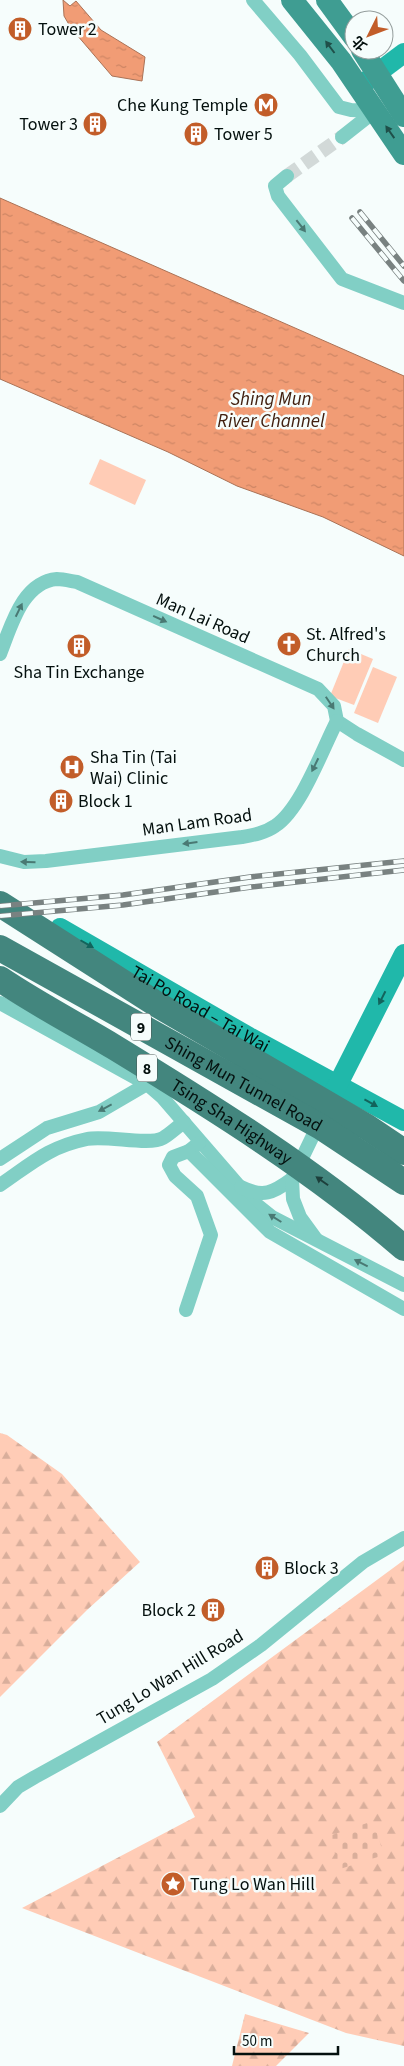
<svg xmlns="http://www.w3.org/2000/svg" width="404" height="2066" viewBox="0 0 404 2066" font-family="'Source Sans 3','Noto Sans TC',sans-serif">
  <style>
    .grass { fill: #ffccb6 }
    .forest { fill: url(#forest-firs) }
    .cemetery { fill: url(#cemetery-stones) }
    .water { fill: url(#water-ripples); stroke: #aa7256 }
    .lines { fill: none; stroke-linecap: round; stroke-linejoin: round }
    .street-tunnel { stroke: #d2d9d8; stroke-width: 14; stroke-dasharray: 14 7; stroke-linecap: butt }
    .street { stroke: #81cfc5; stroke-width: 14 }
    .secondary { stroke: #20b8aa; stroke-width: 20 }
    .primary { stroke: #3f9d92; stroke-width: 22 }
    .highway { stroke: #43867e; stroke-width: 26 }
    .rail-casing { stroke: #798281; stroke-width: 5.5 }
    .rail { stroke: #f6fdfc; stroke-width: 4; stroke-dasharray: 11; stroke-linecap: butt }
    .oneway { fill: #1f4f49 }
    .oneway2 { fill: #497973 }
    .oneway3 { fill: #12645c }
    .oneway4 { fill: #1d3f3b }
    .labels { text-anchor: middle; stroke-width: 5; stroke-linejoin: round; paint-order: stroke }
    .shield { fill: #f6fdfc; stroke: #4d5755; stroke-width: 1 }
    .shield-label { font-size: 16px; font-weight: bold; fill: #04100e }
    .poi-label { font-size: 18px; fill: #04100e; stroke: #f6fdfc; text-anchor: start }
    .street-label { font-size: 18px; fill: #04100e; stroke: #f6fdfc }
    .water-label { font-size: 19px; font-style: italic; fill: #412010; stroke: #f6fdfc }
  </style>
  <defs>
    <pattern id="forest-firs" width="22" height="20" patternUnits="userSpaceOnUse" patternTransform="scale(1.25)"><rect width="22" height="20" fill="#ffccb6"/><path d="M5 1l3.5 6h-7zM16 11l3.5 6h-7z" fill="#d9ae9b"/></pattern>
    <pattern id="cemetery-stones" width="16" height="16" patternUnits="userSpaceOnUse" patternTransform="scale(1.25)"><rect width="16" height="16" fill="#ffccb6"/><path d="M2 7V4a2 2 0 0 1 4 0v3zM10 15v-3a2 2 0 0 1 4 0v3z" fill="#d9ae9b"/></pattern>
    <pattern id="water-ripples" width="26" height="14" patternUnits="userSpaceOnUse" patternTransform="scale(1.25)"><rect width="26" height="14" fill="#f19c75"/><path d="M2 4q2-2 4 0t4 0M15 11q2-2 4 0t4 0" fill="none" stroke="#cd8564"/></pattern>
  </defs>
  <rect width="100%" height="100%" fill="#f6fdfc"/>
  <g class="grass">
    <polygon points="100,459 146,480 135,505 89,484"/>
    <polygon points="349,649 373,659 354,705 330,696"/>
    <polygon points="373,667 397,677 378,723 354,713"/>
  </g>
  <g class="forest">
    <polygon points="0,1433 7,1435 62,1474 140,1562 87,1610 0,1697"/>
    <polygon points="404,1560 404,2046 346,2033 22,1908 195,1817 157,1742"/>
    <polygon points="245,2014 309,2033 276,2066 232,2066"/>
  </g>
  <polygon class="cemetery" points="373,1821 384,1855 340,1869 329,1836"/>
  <g class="water">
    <polygon points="63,0 70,6 76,1 101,30 145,57 142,81 112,76 71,28 64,16"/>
    <polygon points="0,198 404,376 404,556 323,517 237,486 168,452 0,379"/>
  </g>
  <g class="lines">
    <polyline class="street-tunnel" points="287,176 342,137"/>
    <g class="street">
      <polyline points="253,0 300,55 339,107 351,110 375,111"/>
      <polyline points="342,137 375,111"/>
      <polyline points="287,176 275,186 278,196 342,279 404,303"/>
      <path d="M0,654c11,-27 22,-72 57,-75 6,0 14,2 20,3l241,107 16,17 3,15 20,13 47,26"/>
      <path d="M0,856l24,6 22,-1 196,-24c11,-2 23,-4 33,-11 26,-17 47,-76 62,-105"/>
      <polyline points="0,1003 147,1084 162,1097 252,1201 272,1217 404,1285"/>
      <polyline points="199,1143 189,1151 270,1232 404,1309"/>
      <polyline points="0,1159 47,1128 99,1112 147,1084"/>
      <path d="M0,1185c31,-21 48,-38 87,-46 20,-4 62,7 76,-1 7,-4 14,-11 21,-16"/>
      <path d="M241,1187c22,11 32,6 51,-8"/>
      <polyline points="316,1239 300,1217 293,1199 292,1179 320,1121"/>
      <polyline points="186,1310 211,1235 197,1196 175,1176 169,1165 173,1157 189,1151"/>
      <polyline points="0,1806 18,1787 35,1777 212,1679 261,1645 363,1562 404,1538"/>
    </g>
    <g class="secondary">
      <polyline points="364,83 404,53"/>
      <path id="s1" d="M60,928l189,109 155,84"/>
      <polyline points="332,1096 404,954"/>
    </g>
    <g class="primary">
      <polyline points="292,0 341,61 404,154"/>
      <polyline points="327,0 354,37"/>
      <polyline points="362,50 404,116"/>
    </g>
    <g class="highway">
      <polyline points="0,904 158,1005 367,1127 404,1152"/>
      <path id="s2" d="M0,948l321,179 83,55"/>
      <path id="s3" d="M0,979c37,25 76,45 114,68 100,61 201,124 290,201"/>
    </g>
    <defs>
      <g id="rail">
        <polyline points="360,212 404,266"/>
        <polyline points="352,218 404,281"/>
        <polyline points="0,906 123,895 250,877 404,861"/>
        <polyline points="0,916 123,905 251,887 404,870"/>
      </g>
    </defs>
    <use href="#rail" class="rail-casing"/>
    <use href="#rail" class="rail"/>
  </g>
  <defs><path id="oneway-solid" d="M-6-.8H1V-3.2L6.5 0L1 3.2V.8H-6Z" transform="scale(1.25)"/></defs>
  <g class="oneway">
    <use href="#oneway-solid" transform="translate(330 47) rotate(-127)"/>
    <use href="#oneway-solid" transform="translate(390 132) rotate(-125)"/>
  </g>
  <g class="oneway2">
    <use href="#oneway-solid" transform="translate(301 226) rotate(52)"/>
    <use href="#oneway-solid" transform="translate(19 610) rotate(-64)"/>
    <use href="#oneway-solid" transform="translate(160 619) rotate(24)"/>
    <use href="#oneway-solid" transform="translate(330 703) rotate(56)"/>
    <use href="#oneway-solid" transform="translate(315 765) rotate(116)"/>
    <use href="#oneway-solid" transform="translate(190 843) rotate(173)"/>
    <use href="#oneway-solid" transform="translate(28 862) rotate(-178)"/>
    <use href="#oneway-solid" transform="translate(105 1108) rotate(152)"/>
    <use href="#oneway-solid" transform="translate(275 1218) rotate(-148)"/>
    <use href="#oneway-solid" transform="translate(361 1263) rotate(-153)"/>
  </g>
  <g class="oneway3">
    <use href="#oneway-solid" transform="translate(87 944) rotate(30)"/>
    <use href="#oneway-solid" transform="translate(382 998) rotate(117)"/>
    <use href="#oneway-solid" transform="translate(371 1103) rotate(29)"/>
  </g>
  <use class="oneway4" href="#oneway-solid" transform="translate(322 1181) rotate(-145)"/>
  <defs>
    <symbol id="building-disc" viewBox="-11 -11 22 22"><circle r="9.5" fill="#c25d29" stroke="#f6fdfc"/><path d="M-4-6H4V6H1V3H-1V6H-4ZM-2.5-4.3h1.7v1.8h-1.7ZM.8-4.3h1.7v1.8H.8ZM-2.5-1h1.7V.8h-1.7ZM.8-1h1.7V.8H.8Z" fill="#fff"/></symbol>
    <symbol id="metro-disc" viewBox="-11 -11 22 22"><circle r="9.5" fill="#c25d29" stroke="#f6fdfc"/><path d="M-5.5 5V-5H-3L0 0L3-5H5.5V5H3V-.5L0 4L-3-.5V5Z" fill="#fff"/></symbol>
    <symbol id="church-disc" viewBox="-11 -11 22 22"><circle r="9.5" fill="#c25d29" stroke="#f6fdfc"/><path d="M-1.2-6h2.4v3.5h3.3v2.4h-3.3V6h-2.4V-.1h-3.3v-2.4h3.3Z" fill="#fff"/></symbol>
    <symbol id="hospital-disc" viewBox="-11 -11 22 22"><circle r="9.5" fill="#c25d29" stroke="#f6fdfc"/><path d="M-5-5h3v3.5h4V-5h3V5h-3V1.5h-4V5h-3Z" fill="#fff"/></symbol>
    <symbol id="sight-disc" viewBox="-11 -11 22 22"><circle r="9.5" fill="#c25d29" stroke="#f6fdfc"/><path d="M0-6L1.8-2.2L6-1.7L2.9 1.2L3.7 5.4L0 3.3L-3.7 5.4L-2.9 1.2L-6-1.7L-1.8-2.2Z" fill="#fff"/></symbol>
  </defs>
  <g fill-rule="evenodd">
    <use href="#building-disc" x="6" y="15" width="28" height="28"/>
    <use href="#metro-disc" x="252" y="91" width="28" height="28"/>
    <use href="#building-disc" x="81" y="110" width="28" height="28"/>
    <use href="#building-disc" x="182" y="120" width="28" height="28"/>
    <use href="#church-disc" x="275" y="630" width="28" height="28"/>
    <use href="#building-disc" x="65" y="632" width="28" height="28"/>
    <use href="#hospital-disc" x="58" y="753" width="28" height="28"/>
    <use href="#building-disc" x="47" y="787" width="28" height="28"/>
    <use href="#building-disc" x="253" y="1554" width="28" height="28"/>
    <use href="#building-disc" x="199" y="1596" width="28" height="28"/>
    <use href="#sight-disc" x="159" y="1870" width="28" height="28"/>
  </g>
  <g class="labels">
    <g class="shield">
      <rect x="131" y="1013.5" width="20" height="27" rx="4"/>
      <rect x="137" y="1054.5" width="20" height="27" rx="4"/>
    </g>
    <g class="shield-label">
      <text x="141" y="1033">9</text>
      <text x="147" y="1074">8</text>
    </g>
    <g class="poi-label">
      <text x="38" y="35">Tower 2</text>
      <text x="248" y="111" text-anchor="end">Che Kung Temple</text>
      <text x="78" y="130" text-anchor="end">Tower 3</text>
      <text x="214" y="140">Tower 5</text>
      <text x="306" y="640">St. Alfred's<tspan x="306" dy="21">Church</tspan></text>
      <text x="79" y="678" text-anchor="middle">Sha Tin Exchange</text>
      <text x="90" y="763">Sha Tin (Tai<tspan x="90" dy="21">Wai) Clinic</tspan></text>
      <text x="78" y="807">Block 1</text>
      <text x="284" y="1574">Block 3</text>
      <text x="196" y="1616" text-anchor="end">Block 2</text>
      <text x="190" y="1890">Tung Lo Wan Hill</text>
    </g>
    <g class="street-label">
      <text transform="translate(203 618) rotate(24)" y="6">Man Lai Road</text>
      <text transform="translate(197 822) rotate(-8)" y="6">Man Lam Road</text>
      <text dy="6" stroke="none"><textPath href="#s1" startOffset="162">Tai Po Road – Tai Wai</textPath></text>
      <text dy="6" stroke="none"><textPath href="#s2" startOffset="279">Shing Mun Tunnel Road</textPath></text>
      <text dy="6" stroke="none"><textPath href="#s3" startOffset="272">Tsing Sha Highway</textPath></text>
      <text transform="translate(170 1677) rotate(-31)" y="6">Tung Lo Wan Hill Road</text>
    </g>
    <g class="water-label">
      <text x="271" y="405">Shing Mun<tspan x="271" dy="22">River Channel</tspan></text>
    </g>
  </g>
  <g transform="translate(369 35) rotate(228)"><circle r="24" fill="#f6fdfc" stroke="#959e9d"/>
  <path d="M0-4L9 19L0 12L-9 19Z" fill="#c25d29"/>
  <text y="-8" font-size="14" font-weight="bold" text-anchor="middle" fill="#04100e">北</text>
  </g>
  <path d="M234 2046v8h104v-8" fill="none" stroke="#04100e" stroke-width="2.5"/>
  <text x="242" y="2046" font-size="15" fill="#04100e" stroke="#f6fdfc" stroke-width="4" paint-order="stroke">50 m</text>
</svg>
